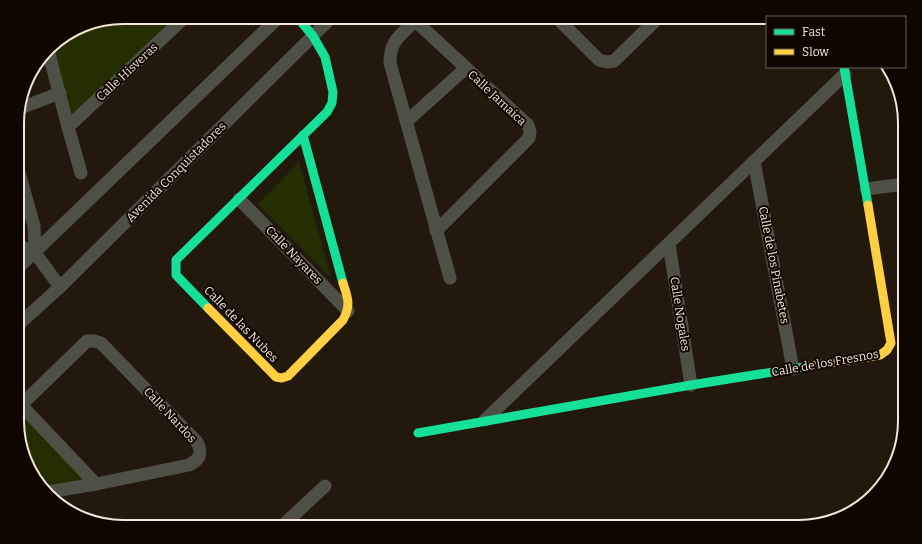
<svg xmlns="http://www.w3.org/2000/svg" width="922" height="544" viewBox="0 0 922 544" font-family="Bitter,serif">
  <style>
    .green { fill: #252e02 }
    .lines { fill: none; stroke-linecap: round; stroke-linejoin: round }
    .street { stroke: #4e5045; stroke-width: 13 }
    .fast { stroke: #16e098; stroke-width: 9 }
    .slow { stroke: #ffcf43; stroke-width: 9 }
    .labels { text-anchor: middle; stroke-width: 4; stroke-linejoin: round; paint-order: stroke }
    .street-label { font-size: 12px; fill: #f2e4d6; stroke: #0e0601 }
    .rim { fill: none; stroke: #f2e4d6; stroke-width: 2 }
  </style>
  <rect width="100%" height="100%" fill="#22180c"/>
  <g class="green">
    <polygon points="123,17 170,17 173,28 68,127 50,48 53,44 83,25"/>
    <polygon points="299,162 331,278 258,204"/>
    <polygon points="18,408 95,484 47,491 35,480 18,434"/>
  </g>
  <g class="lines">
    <g class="street">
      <polyline points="411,17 528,125 530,132 529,138 436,231"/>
      <polyline points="556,17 599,60 607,62 614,61 659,17"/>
      <path d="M415,21c-15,15 -25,19 -25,42l60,215"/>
      <polyline points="48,50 68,127 81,173"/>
      <polyline points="18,109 60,93"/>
      <polyline points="407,121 466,68"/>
      <polyline points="68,127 185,17"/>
      <polyline points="754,161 793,369"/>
      <polyline points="18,169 34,226 35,253"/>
      <polyline points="866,189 905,184"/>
      <polyline points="239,199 348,311"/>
      <polyline points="669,244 691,385"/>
      <polyline points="18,245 35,253 60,287"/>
      <polyline points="18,268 279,17"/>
      <polyline points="18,325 60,287 332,17"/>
      <polyline points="21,405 96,484"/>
      <path d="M18,408l69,-67h7l7,2 96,99c6,12 3,17 -8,23l-93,19 -48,8"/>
      <polyline points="485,420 845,74"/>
      <polyline points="281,527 325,486"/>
    </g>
    <g class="fast">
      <polyline points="844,67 868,205"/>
      <polyline points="303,135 343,283"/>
      <polyline points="208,308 176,275 176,260 327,112 332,103 333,92 325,57 313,36 297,17"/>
      <polyline points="418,433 691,385 804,367"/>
    </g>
    <g class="slow">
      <path d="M208,308l68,69 6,1 6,-2 55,-56c8,-15 5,-22 0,-37"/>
      <polyline points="804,367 880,355 887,350 891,343 868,205"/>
    </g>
  </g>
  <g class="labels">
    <g class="street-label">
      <text transform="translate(127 72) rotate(-43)" y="4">Calle Hisveras</text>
      <text transform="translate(497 98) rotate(43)" y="4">Calle Jamaica</text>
      <text transform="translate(176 172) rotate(-45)" y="4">Avenida Conquistadores</text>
      <text transform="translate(294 255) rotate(46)" y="4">Calle Nayares</text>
      <text transform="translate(774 265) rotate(79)" y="4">Calle de los Pinabetes</text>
      <text transform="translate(680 314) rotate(81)" y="4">Calle Nogales</text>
      <text transform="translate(241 324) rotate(46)" y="4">Calle de las Nubes</text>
      <text transform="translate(825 363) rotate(-10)" y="4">Calle de los Fresnos</text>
      <text transform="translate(170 415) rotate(47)" y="4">Calle Nardos</text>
    </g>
  </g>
  <path d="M0 0H922V544H0ZM123 24H799A99 99 0 0 1 898 123V421A99 99 0 0 1 799 520H123A99 99 0 0 1 24 421V123A99 99 0 0 1 123 24Z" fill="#0e0601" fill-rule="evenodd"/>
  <path class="rim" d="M123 24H799A99 99 0 0 1 898 123V421A99 99 0 0 1 799 520H123A99 99 0 0 1 24 421V123A99 99 0 0 1 123 24Z"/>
  <rect x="766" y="16" width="140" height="52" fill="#0e0601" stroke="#695f56"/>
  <rect x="774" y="29" width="20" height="6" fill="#16e098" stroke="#695f56"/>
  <text x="802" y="36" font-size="12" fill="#f2e4d6">Fast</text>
  <rect x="774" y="49" width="20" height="6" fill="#ffcf43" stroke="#695f56"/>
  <text x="802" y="56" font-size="12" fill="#f2e4d6">Slow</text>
</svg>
